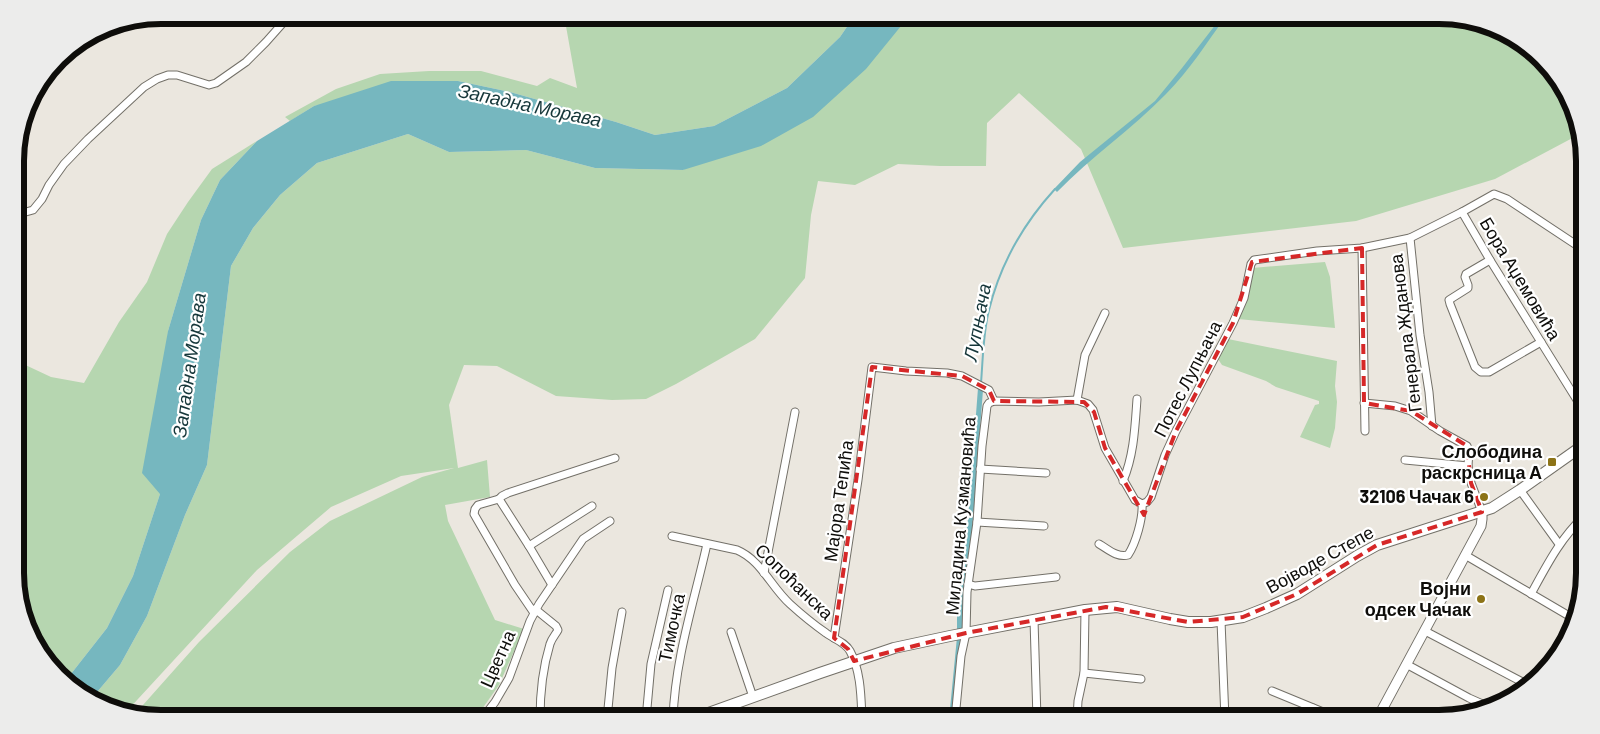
<svg xmlns="http://www.w3.org/2000/svg" width="1600" height="734" viewBox="0 0 1600 734" font-family="Barlow,sans-serif">
  <style>
    .green { fill: #b6d6b0 }
    .water { fill: #76b7bf }
    .lines { fill: none; stroke-linecap: round; stroke-linejoin: round }
    .stream { stroke: #76b7bf; stroke-width: 2 }
    .minor-casing { stroke: #737068; stroke-width: 9 }
    .tertiary-casing { stroke: #737068; stroke-width: 11 }
    .secondary-casing { stroke: #737068; stroke-width: 12 }
    .minor { stroke: #fff; stroke-width: 7 }
    .tertiary { stroke: #fff; stroke-width: 9 }
    .secondary { stroke: #fff; stroke-width: 10 }
    .marked { fill: none; stroke: #d62828; stroke-width: 4; stroke-dasharray: 10 6; stroke-linejoin: round }
    .poi-dot { fill: #8c7317; stroke: #fff; stroke-width: 2 }
    .labels { text-anchor: middle; stroke-width: 4.5; stroke-linejoin: round; paint-order: stroke }
    .street-label { font-size: 18px; fill: #0e0d0a; stroke: #fff }
    .poi-label { font-size: 18px; font-weight: bold; fill: #0e0d0a; stroke: #fff; text-anchor: end }
    .water-label { font-size: 19px; font-style: italic; fill: #16373a; stroke: #fff }
    .rim { fill: none; stroke: #0e0d0a; stroke-width: 6 }
  </style>
  <rect width="100%" height="100%" fill="#ebe7df"/>
  <g class="green">
    <polygon points="564,15 855,15 840,37 787,88 714,126 655,135 616,122 510,92 458,81 314,106 290,121 285,117 336,89 380,74 429,71 481,71 537,86 550,78 577,88"/>
    <polygon points="910,15 1439,15 1495,26 1555,72 1580,134 1495,179 1356,221 1123,248 1081,149 1019,93 987,123 986,166 940,166 898,164 855,185 818,181 811,215 805,278 755,339 676,384 646,399 612,400 556,396 497,366 464,365 449,405 458,468 487,460 490,497 445,505 448,521 495,620 524,629 499,685 475,719 161,719 135,714 199,642 290,552 330,521 422,477 454,468 401,476 331,507 257,570 126,712 105,708 92,698 120,665 147,616 185,515 207,465 231,266 253,228 280,195 317,163 408,134 449,152 526,150 595,168 683,170 888,40"/>
    <polygon points="257,141 220,180 201,220 168,331 160,494 133,576 107,628 67,679 45,662 16,592 16,368 19,362 51,377 84,383 119,322 147,282 167,234 188,202 212,169"/>
    <polygon points="1325,262 1330,277 1335,328 1238,319 1252,268"/>
    <polygon points="1228,339 1337,361 1335,386 1337,402 1335,428 1330,448 1300,437 1315,405 1319,404 1319,401 1276,387 1266,381 1222,365 1218,359 1218,356"/>
  </g>
  <g class="water">
    <polygon points="855,15 910,15 866,69 813,117 761,146 683,170 595,168 526,150 449,152 408,134 317,163 280,195 253,228 231,266 207,465 185,515 147,616 120,665 92,698 67,679 107,628 133,576 160,494 142,473 168,331 201,220 220,180 257,141 314,106 391,81 458,81 510,92 616,122 655,135 714,126 787,88 840,37"/>
    <path d="M1223,15h4c-20,27 -37,55 -61,79 -34,35 -75,63 -109,98l-3,-3 26,-27 75,-61 27,-33z"/>
    <polygon points="978,388 983,390 964,635 954,719 949,719 957,637 957,602 968,519"/>
  </g>
  <g class="lines">
    <path class="stream" d="M981,383c2,-24 2,-50 8,-73 11,-45 35,-87 66,-121"/>
    <defs>
      <g id="minor">
        <polyline points="1462,212 1490,260 1585,413"/>
        <polyline points="15,215 33,210 42,199 49,185 64,164 88,139 144,87 157,79 168,75 177,75 209,85 216,83 246,62 266,42 290,15"/>
        <polyline points="1410,238 1420,335 1429,392 1432,426"/>
        <polyline points="1362,248 1365,431"/>
        <polyline points="1490,260 1466,274 1465,277 1468,285 1468,288 1449,300 1450,304 1475,367 1481,372 1489,372 1541,342"/>
        <polyline points="1077,400 1085,355 1105,313"/>
        <polyline points="1364,403 1395,406 1411,411 1440,431 1467,446 1469,450 1468,466 1471,483 1482,512"/>
        <polyline points="1578,449 1585,460"/>
        <polyline points="1405,460 1468,466"/>
        <polyline points="980,469 1046,473"/>
        <path d="M1123,481c11,-26 12,-54 14,-82"/>
        <polyline points="1520,490 1559,544"/>
        <polyline points="499,499 478,505 475,509 474,514 515,585 534,613"/>
        <polyline points="1142,504 1147,502 1151,497 1165,455 1176,431 1233,323 1244,298 1251,264 1254,260 1317,251 1362,248 1410,238 1462,212 1494,194 1507,199 1584,250"/>
        <polyline points="977,522 1044,526"/>
        <path d="M672,536l65,14c24,10 34,37 53,54 11,10 23,20 36,29 8,6 19,9 24,18 11,20 11,46 12,68"/>
        <polyline points="529,546 592,506"/>
        <polyline points="1465,555 1576,620"/>
        <polyline points="764,573 795,412"/>
        <polyline points="968,584 975,586 1056,577"/>
        <polyline points="552,585 529,546 499,499 502,496 508,493 615,458"/>
        <path d="M1531,594c17,-31 29,-55 54,-79"/>
        <path d="M535,609l21,17 2,4c-2,4 -6,8 -8,14 -7,23 -10,50 -10,75"/>
        <polyline points="1034,620 1037,719"/>
        <polyline points="1221,621 1225,719"/>
        <polyline points="1425,631 1528,685"/>
        <polyline points="731,632 753,697"/>
        <polyline points="834,638 858,480 872,367 906,371 947,373 962,376 989,390 994,401"/>
        <polyline points="1406,664 1469,698 1487,706"/>
        <polyline points="1084,673 1141,679"/>
        <polyline points="1272,691 1340,719"/>
        <polyline points="482,719 495,702 509,678 530,621 539,604 583,539 610,521"/>
        <polyline points="607,719 612,668 622,612"/>
        <polyline points="646,719 651,664 668,590"/>
        <path d="M673,719c2,-60 21,-117 34,-175"/>
        <path d="M955,719l6,-63 5,-23 1,-41 10,-70 5,-76 5,-40 2,-3 5,-2 45,1 38,-2 11,4 5,6 12,38 30,52 7,4c1,14 -6,39 -14,51 -11,3 -20,-6 -29,-11"/>
        <polyline points="1077,719 1078,701 1084,673 1085,610"/>
        <polyline points="1309,719 1313,708"/>
      </g>
      <polyline id="tertiary" points="1377,719 1481,526 1482,519 1482,512"/>
      <polyline id="secondary" points="692,719 820,673 894,648 950,636 1085,610 1117,607 1170,619 1188,622 1211,622 1243,617 1266,608 1297,594 1357,556 1377,545 1492,508 1520,490 1585,444"/>
    </defs>
    <use href="#minor" class="minor-casing"/>
    <use href="#tertiary" class="tertiary-casing"/>
    <use href="#secondary" class="secondary-casing"/>
    <use href="#minor" class="minor"/>
    <use href="#tertiary" class="tertiary"/>
    <use href="#secondary" class="secondary"/>
  </g>
  <path class="marked" d="M1362,248l2,155 47,8 56,35 4,37 11,29 -105,33 -80,49 -54,23 -55,5 -82,-15 -140,26 -112,28 -6,-12 -14,-11 38,-271 90,9 27,14 5,11 90,1 10,10 11,36 39,67 32,-84 57,-108 19,-61z"/>
  <g class="poi-dot">
    <rect x="1547" y="457" width="10" height="10" rx="2.5"/>
    <circle cx="1484" cy="497" r="5"/>
    <circle cx="1481" cy="599" r="5"/>
  </g>
  <g class="labels">
    <g class="street-label">
      <text transform="translate(1520 279) rotate(59)" y="6">Бора Аџемовића</text>
      <text transform="translate(1406 333) rotate(-97)" y="6">Генерала Жданова</text>
      <text transform="translate(1188 379) rotate(-63)" y="6">Потес Лупњача</text>
      <text transform="translate(839 501) rotate(-82)" y="6">Мајора Тепића</text>
      <text transform="translate(961 516) rotate(-85)" y="6">Миладина Кузмановића</text>
      <text transform="translate(1320 560) rotate(-29)" y="6">Војводе Степе</text>
      <text transform="translate(794 582) rotate(44)" y="6">Сопоћанска</text>
      <text transform="translate(672 628) rotate(-78)" y="6">Тимочка</text>
      <text transform="translate(498 659) rotate(-66)" y="6">Цветна</text>
    </g>
    <g class="poi-label">
      <text x="1542" y="458">Слободина<tspan x="1542" dy="21">раскрсница А</tspan></text>
      <text x="1474" y="503">32106 Чачак 6</text>
      <text x="1471" y="595">Војни<tspan x="1471" dy="21">одсек Чачак</tspan></text>
    </g>
    <g class="water-label">
      <text transform="translate(530 105) rotate(12)" y="7">Западна Морава</text>
      <text transform="translate(977 322) rotate(-79)" y="7">Лупњача</text>
      <text transform="translate(189 365) rotate(-82)" y="7">Западна Морава</text>
    </g>
  </g>
  <path d="M0 0H1600V734H0ZM161 24H1439A137 137 0 0 1 1576 161V573A137 137 0 0 1 1439 710H161A137 137 0 0 1 24 573V161A137 137 0 0 1 161 24Z" fill="#ececeb" fill-rule="evenodd"/>
  <path class="rim" d="M161 24H1439A137 137 0 0 1 1576 161V573A137 137 0 0 1 1439 710H161A137 137 0 0 1 24 573V161A137 137 0 0 1 161 24Z"/>
</svg>
